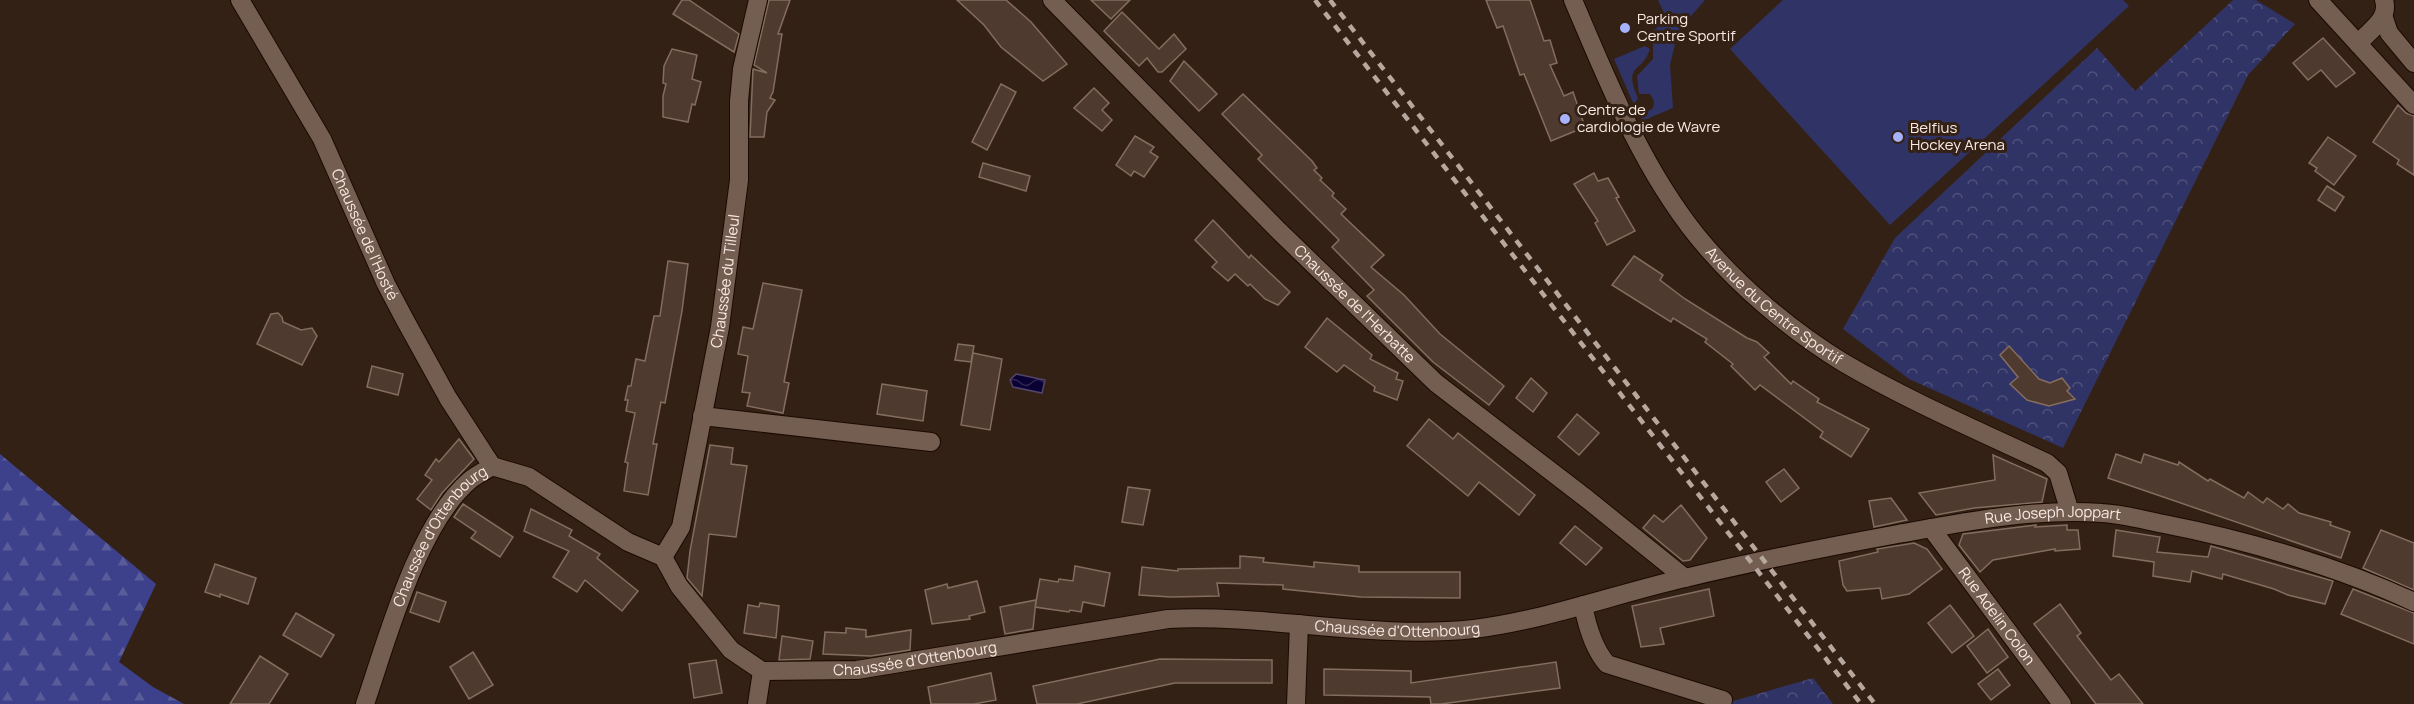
<svg xmlns="http://www.w3.org/2000/svg" width="2414" height="704" viewBox="0 0 2414 704" font-family="Manrope,sans-serif">
  <style>
    .grass { fill: #303365 }
    .forest { fill: url(#forest-firs) }
    .park { fill: url(#park-crowns) }
    .water { fill: url(#water-waves); stroke: #514668; stroke-width: 1.5 }
    .building { fill: #4f3a2f; stroke: #846d60; stroke-width: 1.5 }
    .lines { fill: none; stroke-linecap: round; stroke-linejoin: round }
    .minor-casing { stroke: #1b0a02; stroke-width: 20 }
    .minor { stroke: #745d51; stroke-width: 18 }
    .rail { stroke: #b7a89f; stroke-width: 4.5; stroke-dasharray: 8 8; stroke-linecap: butt }
    .poi-dot { fill: #a7b1fc; stroke: #342116; stroke-width: 2 }
    .labels { text-anchor: middle; stroke-width: 6; stroke-linejoin: round; paint-order: stroke }
    .poi-label { font-size: 15px; fill: #f8eae3; stroke: #342116; text-anchor: start }
    .street-label { font-size: 15px; fill: #f8eae3; stroke: #342116 }
  </style>
  <defs>
    <pattern id="forest-firs" width="22" height="20" patternUnits="userSpaceOnUse" patternTransform="scale(1.5)"><rect width="22" height="20" fill="#3d408a"/><path d="M5 1l3.5 6h-7zM16 11l3.5 6h-7z" fill="#5a5c9a"/></pattern>
    <pattern id="park-crowns" width="20" height="18" patternUnits="userSpaceOnUse" patternTransform="scale(1.5)"><rect width="20" height="18" fill="#303365"/><path d="M2 6a3 3 0 1 1 6 0M12 15a3 3 0 1 1 6 0" fill="none" stroke="#4f517b"/></pattern>
    <pattern id="water-waves" width="16" height="10" patternUnits="userSpaceOnUse" patternTransform="scale(1.5)"><rect width="16" height="10" fill="#090034"/><path d="M0 5q4-4 8 0t8 0" fill="none" stroke="#2e2551"/></pattern>
  </defs>
  <rect width="100%" height="100%" fill="#342116"/>
  <g class="grass">
    <polygon points="1658,0 1705,0 1678,31 1670,65 1673,108 1642,121 1637,109 1649,111 1653,108 1654,101 1650,94 1639,94 1637,76 1653,59 1653,31 1657,28 1664,13"/>
    <polygon points="1783,0 2123,0 2129,6 1890,225 1730,49"/>
    <path d="M1645,46l5,3c-8,25 -27,14 -12,49l-4,7 -20,-46z"/>
  </g>
  <polygon class="forest" points="0,454 156,584 119,662 153,687 184,704 0,704"/>
  <g class="park">
    <polygon points="2233,0 2256,0 2295,24 2248,75 2063,448 1909,379 1843,329 1895,238 2097,48 2135,91"/>
    <polygon points="1813,678 1833,704 1729,704 1730,702"/>
  </g>
  <polygon class="water" points="1016,374 1045,380 1042,393 1013,387 1010,380"/>
  <g class="building">
    <polygon points="682,0 689,0 739,34 734,52 673,14"/>
    <polygon points="769,0 790,0 778,34 782,34 773,92 770,98 775,100 767,112 764,137 750,137 753,69 767,73 754,65"/>
    <polygon points="957,0 1006,0 1031,22 1067,64 1043,81 1001,47 984,25"/>
    <polygon points="1091,0 1130,0 1111,19"/>
    <polygon points="1486,0 1530,0 1544,41 1550,40 1557,63 1550,65 1564,96 1573,92 1585,127 1551,141 1524,74 1520,75 1503,26 1497,28"/>
    <polygon points="1122,12 1159,49 1174,34 1186,49 1162,72 1158,72 1147,58 1139,66 1104,31"/>
    <polygon points="2323,38 2355,73 2336,87 2321,70 2308,80 2293,63"/>
    <polygon points="672,49 697,55 692,79 701,82 695,105 692,104 688,122 663,117 663,96 666,84 663,83 664,66"/>
    <polygon points="1184,61 1217,94 1199,111 1170,81"/>
    <polygon points="1001,84 1016,92 987,150 972,142"/>
    <polygon points="1094,88 1109,103 1102,110 1112,120 1102,131 1074,108"/>
    <polygon points="1243,94 1312,161 1317,168 1314,170 1322,178 1320,180 1334,193 1332,196 1346,209 1341,214 1384,255 1371,267 1404,295 1440,334 1504,386 1489,405 1433,362 1367,296 1374,290 1332,247 1339,240 1258,159 1262,155 1222,114"/>
    <polygon points="2398,105 2406,113 2414,116 2414,175 2397,164 2399,160 2373,142"/>
    <polygon points="1135,136 1154,147 1150,152 1158,157 1144,177 1134,171 1131,176 1116,165"/>
    <polygon points="2328,137 2356,156 2334,185 2315,171 2317,168 2309,163"/>
    <polygon points="983,163 1030,176 1026,191 979,177"/>
    <polygon points="1594,173 1598,181 1608,178 1619,197 1616,198 1635,231 1607,245 1595,223 1598,221 1574,184"/>
    <polygon points="2327,186 2344,197 2335,211 2318,200"/>
    <polygon points="1213,220 1249,258 1251,255 1290,292 1278,305 1265,299 1250,284 1248,286 1235,274 1228,281 1212,267 1217,262 1195,240"/>
    <polygon points="1634,256 1663,275 1660,280 1685,299 1747,338 1757,342 1769,353 1764,357 1791,384 1793,381 1819,399 1817,402 1869,429 1851,457 1820,437 1823,432 1760,385 1755,390 1731,366 1733,364 1705,342 1707,339 1673,318 1671,322 1612,285"/>
    <polygon points="668,261 688,264 682,311 665,403 661,402 653,444 657,444 648,495 624,491 628,463 625,462 635,413 626,411 628,400 625,400 628,386 631,386 636,359 645,361 654,316 660,316"/>
    <polygon points="763,283 802,290 784,382 789,383 783,413 747,406 750,393 742,392 748,356 738,354 743,327 753,329"/>
    <polygon points="278,313 282,317 283,322 301,330 312,328 317,336 302,365 257,344 271,314"/>
    <polygon points="1327,318 1372,355 1370,359 1398,373 1396,379 1403,381 1397,400 1374,391 1375,387 1344,365 1337,372 1305,347"/>
    <polygon points="958,344 974,346 971,362 955,360"/>
    <polygon points="2009,346 2039,379 2050,383 2062,378 2070,388 2067,391 2075,399 2049,406 2027,400 2010,384 2018,377 2000,355"/>
    <polygon points="973,353 1002,359 990,430 961,425"/>
    <polygon points="372,366 403,374 398,395 367,387"/>
    <polygon points="1531,378 1547,393 1533,412 1516,398"/>
    <polygon points="882,384 927,391 923,421 877,414"/>
    <polygon points="1577,414 1599,433 1579,455 1558,437"/>
    <polygon points="1429,419 1453,439 1458,433 1535,495 1519,515 1479,482 1468,496 1407,446"/>
    <polygon points="459,439 474,459 442,493 431,510 417,499 432,480 425,475 436,459 439,462"/>
    <polygon points="710,445 733,448 731,464 747,466 736,537 709,534 702,596 687,578 690,551"/>
    <polygon points="2116,454 2141,463 2144,454 2178,465 2179,462 2208,481 2210,479 2244,498 2248,492 2263,503 2267,498 2283,509 2288,504 2299,513 2331,522 2330,525 2350,532 2341,558 2108,478"/>
    <polygon points="1993,455 2047,479 2042,502 1974,508 1936,515 1919,493 1995,480"/>
    <polygon points="1784,469 1799,488 1781,502 1766,482"/>
    <polygon points="1128,487 1150,490 1143,525 1122,522"/>
    <polygon points="1891,498 1907,520 1874,527 1869,501"/>
    <polygon points="463,504 513,537 500,557 471,538 476,532 454,517"/>
    <polygon points="1681,505 1707,538 1690,560 1683,561 1643,528 1654,515 1663,522"/>
    <polygon points="531,509 572,530 569,536 600,554 597,558 638,591 622,611 585,580 577,592 553,577 569,551 524,531"/>
    <polygon points="2036,525 2035,527 2067,525 2067,530 2078,530 2080,549 2055,551 2055,549 1993,560 1980,572 1959,545 1963,534"/>
    <polygon points="1575,526 1602,548 1586,565 1560,543"/>
    <polygon points="2116,530 2160,537 2157,552 2208,557 2211,546 2333,581 2325,604 2288,595 2274,589 2223,574 2222,579 2192,571 2190,582 2153,576 2154,562 2113,556"/>
    <polygon points="2381,530 2414,543 2414,590 2363,568"/>
    <polygon points="1914,543 1927,549 1942,569 1909,594 1882,599 1880,588 1847,591 1843,585 1839,561 1878,552 1877,549"/>
    <polygon points="1240,556 1264,558 1263,562 1314,567 1314,562 1359,566 1359,572 1460,572 1460,598 1361,597 1283,589 1283,585 1217,583 1219,596 1171,597 1139,595 1142,567 1178,571 1178,569 1240,568"/>
    <polygon points="215,564 256,578 248,604 220,594 220,597 205,592"/>
    <polygon points="1075,566 1110,573 1104,606 1083,602 1081,612 1070,610 1069,612 1035,607 1040,579 1058,582 1059,579 1073,581"/>
    <polygon points="977,581 985,612 969,616 970,619 932,624 925,590 947,584 948,588"/>
    <polygon points="1709,589 1714,616 1660,628 1664,644 1641,647 1632,606"/>
    <polygon points="2353,589 2414,613 2414,644 2341,614"/>
    <polygon points="417,592 446,602 439,622 410,612"/>
    <polygon points="1036,600 1033,629 1005,634 1000,607"/>
    <polygon points="760,603 779,606 776,638 744,633 748,605 759,607"/>
    <polygon points="2060,604 2081,633 2077,636 2111,680 2119,674 2143,704 2096,704 2034,624"/>
    <polygon points="1950,605 1974,636 1952,653 1928,623"/>
    <polygon points="296,613 334,635 321,657 283,635"/>
    <polygon points="846,628 866,630 866,637 911,630 910,650 871,656 823,654 825,632 846,633"/>
    <polygon points="1988,629 2008,657 1987,673 1967,646"/>
    <polygon points="782,636 813,641 810,659 779,660"/>
    <polygon points="473,652 493,685 469,699 450,667"/>
    <polygon points="260,656 288,674 269,704 230,704"/>
    <polygon points="1160,659 1272,660 1272,683 1175,683 1077,704 1037,704 1033,686"/>
    <polygon points="716,660 722,693 694,698 689,664"/>
    <polygon points="1556,662 1560,688 1441,704 1431,704 1430,697 1324,695 1324,669 1411,671 1411,683"/>
    <polygon points="1998,669 2010,685 1991,700 1978,684"/>
    <polygon points="991,673 996,700 974,704 931,704 928,687"/>
  </g>
  <g class="lines">
    <defs>
      <g id="minor">
        <path id="s1" d="M240,0l82,139 64,145 19,36 43,78 44,68"/>
        <path id="s2" d="M1052,0l227,231 157,152 151,116 98,79"/>
        <path id="s3" d="M1573,0c35,82 68,166 124,236 40,49 93,94 147,127 65,38 135,68 203,100l11,10 12,39"/>
        <polyline points="2318,0 2414,105"/>
        <polyline points="2384,18 2389,33 2414,63"/>
        <path d="M2358,44c11,-14 32,-24 26,-44"/>
        <polyline points="702,416 931,442"/>
        <path id="s4" d="M1931,528l131,176"/>
        <path id="s5" d="M663,557l18,-30 39,-200 19,-147v-79l3,-32 16,-69"/>
        <path d="M1583,605c4,21 10,43 24,59l116,36"/>
        <path id="s6" d="M365,704c22,-64 52,-178 104,-223 7,-6 16,-10 23,-15l37,11 99,65 35,15 16,29 52,64 31,21 95,-1 311,-51c102,-5 204,21 306,10 72,-9 141,-35 211,-51 71,-17 142,-31 213,-44 67,-12 136,-26 204,-21 20,1 42,7 62,11 82,16 175,43 250,78"/>
        <polyline points="757,704 762,671"/>
        <polyline points="1296,704 1299,624"/>
      </g>
    </defs>
    <use href="#minor" class="minor-casing"/>
    <use href="#minor" class="minor"/>
    <g class="rail">
      <polyline points="1315,0 1861,704"/>
      <polyline points="1330,0 1875,704"/>
    </g>
  </g>
  <g class="poi-dot">
    <circle cx="1625" cy="28" r="6"/>
    <circle cx="1565" cy="119" r="6"/>
    <circle cx="1898" cy="137" r="6"/>
  </g>
  <g class="labels">
    <g class="poi-label">
      <text x="1637" y="24">Parking<tspan x="1637" dy="17">Centre Sportif</tspan></text>
      <text x="1577" y="115">Centre de<tspan x="1577" dy="17">cardiologie de Wavre</tspan></text>
      <text x="1910" y="133">Belfius<tspan x="1910" dy="17">Hockey Arena</tspan></text>
    </g>
    <g class="street-label">
      <text dy="5" stroke="none"><textPath href="#s1" startOffset="266">Chaussée de l'Hosté</textPath></text>
      <text dy="5" stroke="none"><textPath href="#s5" startOffset="285">Chaussée du Tilleul</textPath></text>
      <text dy="5" stroke="none"><textPath href="#s2" startOffset="429">Chaussée de l'Herbatte</textPath></text>
      <text dy="5" stroke="none"><textPath href="#s3" startOffset="372">Avenue du Centre Sportif</textPath></text>
      <text dy="5" stroke="none"><textPath href="#s6" startOffset="1932">Rue Joseph Joppart</textPath></text>
      <text dy="5" stroke="none"><textPath href="#s6" startOffset="186">Chaussée d'Ottenbourg</textPath></text>
      <text dy="5" stroke="none"><textPath href="#s4" startOffset="110">Rue Adelin Colon</textPath></text>
      <text dy="5" stroke="none"><textPath href="#s6" startOffset="1264">Chaussée d'Ottenbourg</textPath></text>
      <text dy="5" stroke="none"><textPath href="#s6" startOffset="778">Chaussée d'Ottenbourg</textPath></text>
    </g>
  </g>
</svg>
